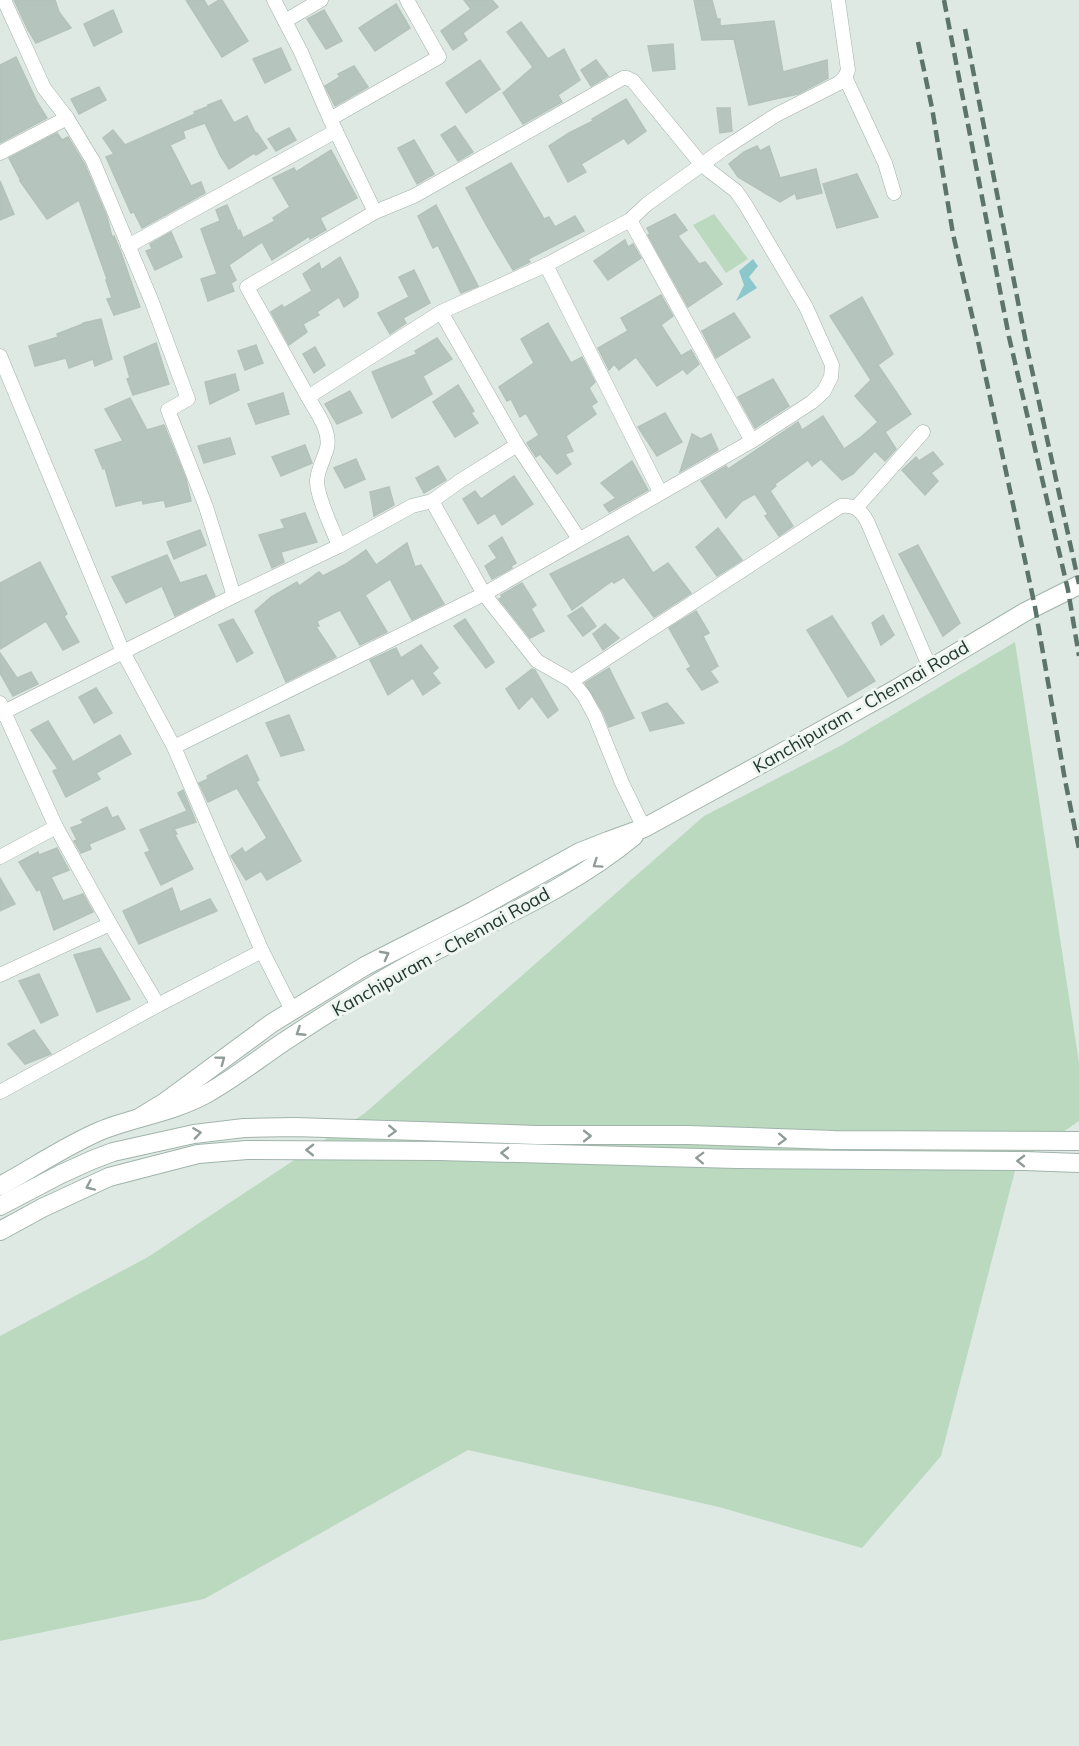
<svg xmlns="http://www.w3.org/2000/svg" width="1079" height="1746" viewBox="0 0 1079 1746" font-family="Mulish,sans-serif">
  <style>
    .green { fill: #bad9bf }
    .water { fill: #8bc7cb }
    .building { fill: #b5c4bd; stroke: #b3c2ba; stroke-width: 1.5 }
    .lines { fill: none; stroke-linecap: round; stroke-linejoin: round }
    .minor-casing { stroke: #a3b0aa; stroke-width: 15 }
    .secondary-casing { stroke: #a0b4ab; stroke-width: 20 }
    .minor { stroke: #fff; stroke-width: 14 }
    .secondary { stroke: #fff; stroke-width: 18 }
    .rail { stroke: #5c746b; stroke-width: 4.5; stroke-dasharray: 12 6; stroke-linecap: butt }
    .oneway { stroke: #909c98 }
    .labels { text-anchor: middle; stroke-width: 6; stroke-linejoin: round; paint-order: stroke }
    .street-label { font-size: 18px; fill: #223830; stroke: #eff6f2 }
  </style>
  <rect width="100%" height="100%" fill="#dfe9e4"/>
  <g class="green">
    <polygon points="714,214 748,259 726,273 693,225"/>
    <polygon points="1015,642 1079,1063 1079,1121 1017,1163 941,1456 862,1548 719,1507 468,1450 204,1599 0,1641 0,1336 148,1257 365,1113 704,816 842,745"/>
  </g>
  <polygon class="water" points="753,259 758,266 749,277 757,288 736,301 744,285 739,271"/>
  <g class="building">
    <polygon points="14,0 55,0 59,12 71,28 36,43 28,30"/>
    <polygon points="186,0 204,0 208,7 219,0 222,0 248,41 222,57"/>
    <polygon points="464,0 492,0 498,7 463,33 467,40 453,50 441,31 471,9"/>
    <polygon points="694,0 712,0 717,19 720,19 720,26 774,21 783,72 827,60 828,78 798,94 749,105 734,39 702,40"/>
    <polygon points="396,4 410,28 375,51 359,28"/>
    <polygon points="113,10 122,32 94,46 84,24"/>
    <polygon points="324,10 342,41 326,49 307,19"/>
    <polygon points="521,22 548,59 564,49 580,80 558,95 562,102 523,124 503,93 533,67 507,32"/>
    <polygon points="673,44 675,69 653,71 648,46"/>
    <polygon points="281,48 291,70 265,83 253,59"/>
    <polygon points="16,57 37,102 47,118 0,143 0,65"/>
    <polygon points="480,60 500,89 466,113 446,83"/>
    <polygon points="596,60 608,76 591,86 581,70"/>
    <polygon points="354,66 368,87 335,106 325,86 340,77 338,74"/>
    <polygon points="99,87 106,100 79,114 71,99"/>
    <polygon points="626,99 646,131 628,144 624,138 581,164 586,172 568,182 549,146 569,133 593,121 592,119"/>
    <polygon points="221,100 234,123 247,116 256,134 257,133 267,148 256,155 254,153 229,169 220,155 205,123 183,131 185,138 170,145 191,186 201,182 205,193 142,228 134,212 131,213 106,157 114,154 103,138 113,130 125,145 195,114 194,112 209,106 208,105"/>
    <polygon points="717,108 730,108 732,131 720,133"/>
    <polygon points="455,126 473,152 458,161 441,135"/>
    <polygon points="289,128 296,140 276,151 268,139"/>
    <polygon points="57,133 62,140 68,137 85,165 107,217 112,237 114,236 120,250 140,307 114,315 107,299 112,298 106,280 107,279 79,200 47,219 20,181 21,181 9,158"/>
    <polygon points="414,140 434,174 417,184 398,148"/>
    <polygon points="757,146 760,151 769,146 780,178 816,169 822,193 797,199 795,193 780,202 738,177 729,164 744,152"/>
    <polygon points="331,150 357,198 320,218 326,230 310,239 309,236 272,260 262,242 229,265 236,280 231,283 234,291 208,301 201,279 217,274 201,229 220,221 216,210 227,205 238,231 240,230 243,238 275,221 273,218 290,207 273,178 294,168 296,172"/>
    <polygon points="511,163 544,219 549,217 555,227 575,216 584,231 528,259 530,262 513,270 488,228 466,188"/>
    <polygon points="857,174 878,217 837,228 823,184"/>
    <polygon points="0,181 14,214 0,220"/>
    <polygon points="436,205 478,286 461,293 438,245 433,248 418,216"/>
    <polygon points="675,214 687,230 678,236 699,264 705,262 722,284 688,307 648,235 650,234 647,228"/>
    <polygon points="171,232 182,257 155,270 146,251 152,249 150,244"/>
    <polygon points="625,240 628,247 633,244 641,258 608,280 594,261"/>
    <polygon points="340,257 358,293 358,297 344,307 339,297 317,312 319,315 303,324 307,332 289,345 271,312 282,305 284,308 312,291 303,274 319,263 321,270"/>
    <polygon points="414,270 430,303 403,318 406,323 390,334 378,313 409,297 399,277"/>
    <polygon points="661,295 673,316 661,325 681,356 691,350 699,364 687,374 683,369 657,386 636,357 619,370 614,364 609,370 598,348 628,331 621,318"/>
    <polygon points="862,297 893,354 878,365 911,414 885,432 896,449 885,461 875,451 853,474 842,480 821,459 812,466 808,460 775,484 776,486 770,491 793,526 779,536 765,516 768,514 755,494 742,501 726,518 701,481 726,466 728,469 798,422 802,430 823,416 844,449 861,437 878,422 855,396 871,380 830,316"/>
    <polygon points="734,313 750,337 716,358 702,331"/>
    <polygon points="101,319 112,359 95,366 93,359 69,368 66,358 35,366 29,346 58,337 57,334 83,324 83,323"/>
    <polygon points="548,323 571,363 582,357 595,382 589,388 597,402 591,406 596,414 566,436 573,451 565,454 571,464 557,474 540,454 536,457 527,443 539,435 526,413 520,417 511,399 507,401 499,387 534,363 521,339"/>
    <polygon points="437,338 452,359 423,376 432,394 392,418 372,372 417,354 415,351"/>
    <polygon points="156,343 169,384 133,395 127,379 130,378 124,357"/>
    <polygon points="256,345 263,363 245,370 238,351"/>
    <polygon points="315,347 325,365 314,373 303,354"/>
    <polygon points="235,374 239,390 210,404 205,382"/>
    <polygon points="773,379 789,406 755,428 738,397"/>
    <polygon points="458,385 474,411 471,413 478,423 455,437 433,402"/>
    <polygon points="350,391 362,413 337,424 325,404"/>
    <polygon points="283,393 289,414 256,424 248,404"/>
    <polygon points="130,398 147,430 164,425 186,479 191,501 166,507 164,500 143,504 142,500 116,506 105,468 103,469 95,450 123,441 105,409"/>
    <polygon points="665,413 682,442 657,456 638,427"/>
    <polygon points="692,434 701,439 711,434 718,450 680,472"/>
    <polygon points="230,438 235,454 204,463 198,446"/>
    <polygon points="305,445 312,463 281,476 272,457"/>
    <polygon points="933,452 943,464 931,473 938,481 925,495 902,470 916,457 919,461"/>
    <polygon points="356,459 365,479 345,488 334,468"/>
    <polygon points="632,461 648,490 609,512 604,505 616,498 601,483"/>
    <polygon points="438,466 446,480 424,493 416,478"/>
    <polygon points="514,476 533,504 502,525 495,513 478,524 463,499 475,491 481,499"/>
    <polygon points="389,487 394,505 374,516 370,492"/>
    <polygon points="305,513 317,542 281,552 284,562 272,568 259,535 285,528 281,520"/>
    <polygon points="718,528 742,560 717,576 696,547"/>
    <polygon points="200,530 206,545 174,559 167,542"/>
    <polygon points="628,536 653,573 668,563 691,593 654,617 624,577 614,583 612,581 572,610 550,574"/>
    <polygon points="502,537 516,563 511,566 512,568 492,579 485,566 497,558 489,546"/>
    <polygon points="407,543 415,567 421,565 444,604 412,620 390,579 365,595 387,632 360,645 340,610 317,621 319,626 316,627 336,657 286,682 255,611 271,597 297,582 299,586 319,572 323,576 346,564 366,550 376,565"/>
    <polygon points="918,545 960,623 943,636 899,554"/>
    <polygon points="167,555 180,583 206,575 215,596 175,616 162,586 126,603 112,577"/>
    <polygon points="40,562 67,614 64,616 79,642 63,650 46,621 0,649 0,583"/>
    <polygon points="522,583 536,605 531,609 544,631 530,638 499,599 502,597 501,595"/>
    <polygon points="582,607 596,626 583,636 568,616"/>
    <polygon points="696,611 709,633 703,636 718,666 710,671 718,682 702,690 687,669 691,667 669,628"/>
    <polygon points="883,615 894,635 881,645 872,623"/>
    <polygon points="832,616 875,681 848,697 807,630"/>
    <polygon points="233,619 253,653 237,662 219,625"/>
    <polygon points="465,619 494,662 486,668 454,626"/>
    <polygon points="605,624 619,638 603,650 593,634"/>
    <polygon points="421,645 438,668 432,673 440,683 423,695 413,678 388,695 370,660 396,648 401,658"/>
    <polygon points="0,653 17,678 31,672 38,684 13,696 0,673"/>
    <polygon points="609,668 634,718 609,727 603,712 585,683"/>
    <polygon points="532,669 535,670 558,710 548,718 532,696 519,709 506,689"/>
    <polygon points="96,688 112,713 94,723 79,697"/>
    <polygon points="667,703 684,723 650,731 642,713"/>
    <polygon points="289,715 304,750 281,756 266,723"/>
    <polygon points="48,721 73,762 120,735 131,754 96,773 100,779 66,797 53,771 58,769 31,730"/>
    <polygon points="247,755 259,780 256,782 301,861 267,880 261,871 246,880 231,856 242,848 245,853 267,838 237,788 208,802 199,783 208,779 207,776"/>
    <polygon points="183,790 196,822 174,829 177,834 175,835 193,869 161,885 145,853 150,851 140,830 187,811 178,793"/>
    <polygon points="107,807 112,818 118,816 125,829 89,844 91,849 81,853 74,841 77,840 71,828 84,823 81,820"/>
    <polygon points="57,848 69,870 51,877 63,901 83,894 93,912 54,930 40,889 37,891 19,862 38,852 39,855"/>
    <polygon points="0,878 15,904 0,911"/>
    <polygon points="172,888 180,912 210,899 217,911 139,944 123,911"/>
    <polygon points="100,948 130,999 97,1012 74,955"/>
    <polygon points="39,974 58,1015 41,1023 19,981"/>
    <polygon points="34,1030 51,1054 25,1064 8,1044"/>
  </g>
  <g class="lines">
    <defs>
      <g id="minor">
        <polyline points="4,0 44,88 67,118 93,161 152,302 188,399 168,410 206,507 234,596"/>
        <polyline points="274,0 301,52 330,119"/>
        <polyline points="285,21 321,0"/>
        <polyline points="845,77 885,163 894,193"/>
        <polyline points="0,153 67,118"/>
        <polyline points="375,212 414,196 623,78 627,78 633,81 702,165 736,191 745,204 806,307 832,365 831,377 824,391 812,402 752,441"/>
        <polyline points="630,220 647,204 722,150 776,115 839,83 845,77 848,70 838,0"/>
        <polyline points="128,246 336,131"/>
        <polyline points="546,265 660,492"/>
        <polyline points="441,312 517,445 579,539"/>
        <polyline points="0,356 123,652 174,747 262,951 292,1010"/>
        <path d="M308,397c8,15 23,33 19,51 -3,11 -9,21 -10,32 -1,15 16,50 22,66"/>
        <polyline points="432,501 460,481 517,445"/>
        <polyline points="856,508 923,432"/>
        <path d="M572,681l269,-175c13,-2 20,4 26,15l63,147"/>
        <polyline points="0,703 56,827 110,924 158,1005"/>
        <polyline points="0,714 234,596 339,546 412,506 432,501 484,594 537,661 572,681 584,696 595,716 622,783 644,828"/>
        <polyline points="174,747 484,594 752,441 630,220 546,265 441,312 308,397 247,287 375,212 330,119 439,57 407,0"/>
        <polyline points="0,857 56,827"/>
        <polyline points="0,975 110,924"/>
        <polyline points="0,1092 158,1005 262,951"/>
      </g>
      <g id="secondary">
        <polyline points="139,1118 165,1102 272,1023 365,966 473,911 580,852 608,841 644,828 783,752 896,689 1025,612 1079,585"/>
        <path d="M0,1186c33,-18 65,-40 100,-55 35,-14 73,-19 106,-37 27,-15 51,-34 76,-51 44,-29 89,-58 136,-83 73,-39 151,-70 216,-124"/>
        <polyline points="0,1206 61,1174 92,1160 113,1152 194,1134 244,1128 295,1127 537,1135 688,1135 834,1140 1079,1141"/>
        <polyline points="0,1231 42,1208 109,1177 198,1154 247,1150 439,1151 737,1159 1024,1161 1079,1163"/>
      </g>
    </defs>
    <use href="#minor" class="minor-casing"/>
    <use href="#secondary" class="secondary-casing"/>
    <use href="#minor" class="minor"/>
    <use href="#secondary" class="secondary"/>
    <g class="rail">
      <polyline points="944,0 1009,337 1068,590 1079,656"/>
      <polyline points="965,29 1026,343 1079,584"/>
      <polyline points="918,42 932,108 953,234 978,341 1035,607 1065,780 1079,849"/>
    </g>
  </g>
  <defs><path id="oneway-chevron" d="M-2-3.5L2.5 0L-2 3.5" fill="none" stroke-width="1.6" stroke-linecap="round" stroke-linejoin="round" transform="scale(1.5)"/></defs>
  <g class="oneway">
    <use href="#oneway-chevron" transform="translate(597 864) rotate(146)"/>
    <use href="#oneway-chevron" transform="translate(385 955) rotate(-28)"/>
    <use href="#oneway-chevron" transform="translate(300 1032) rotate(147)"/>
    <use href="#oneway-chevron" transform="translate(221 1060) rotate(-37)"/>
    <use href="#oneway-chevron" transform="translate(392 1131) rotate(2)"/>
    <use href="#oneway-chevron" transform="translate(197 1133) rotate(-8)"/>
    <use href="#oneway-chevron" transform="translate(587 1136)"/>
    <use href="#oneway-chevron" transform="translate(782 1139) rotate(2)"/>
    <use href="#oneway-chevron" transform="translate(310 1150) rotate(-179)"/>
    <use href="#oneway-chevron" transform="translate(505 1153) rotate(-179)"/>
    <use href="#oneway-chevron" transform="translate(700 1158) rotate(-178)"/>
    <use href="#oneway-chevron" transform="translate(1021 1161) rotate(-179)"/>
    <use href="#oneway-chevron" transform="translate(90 1186) rotate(156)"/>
  </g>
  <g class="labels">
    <g class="street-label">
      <text transform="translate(861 707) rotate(-30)" y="6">Kanchipuram - Chennai Road</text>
      <text transform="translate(441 952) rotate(-29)" y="6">Kanchipuram - Chennai Road</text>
    </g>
  </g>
</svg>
